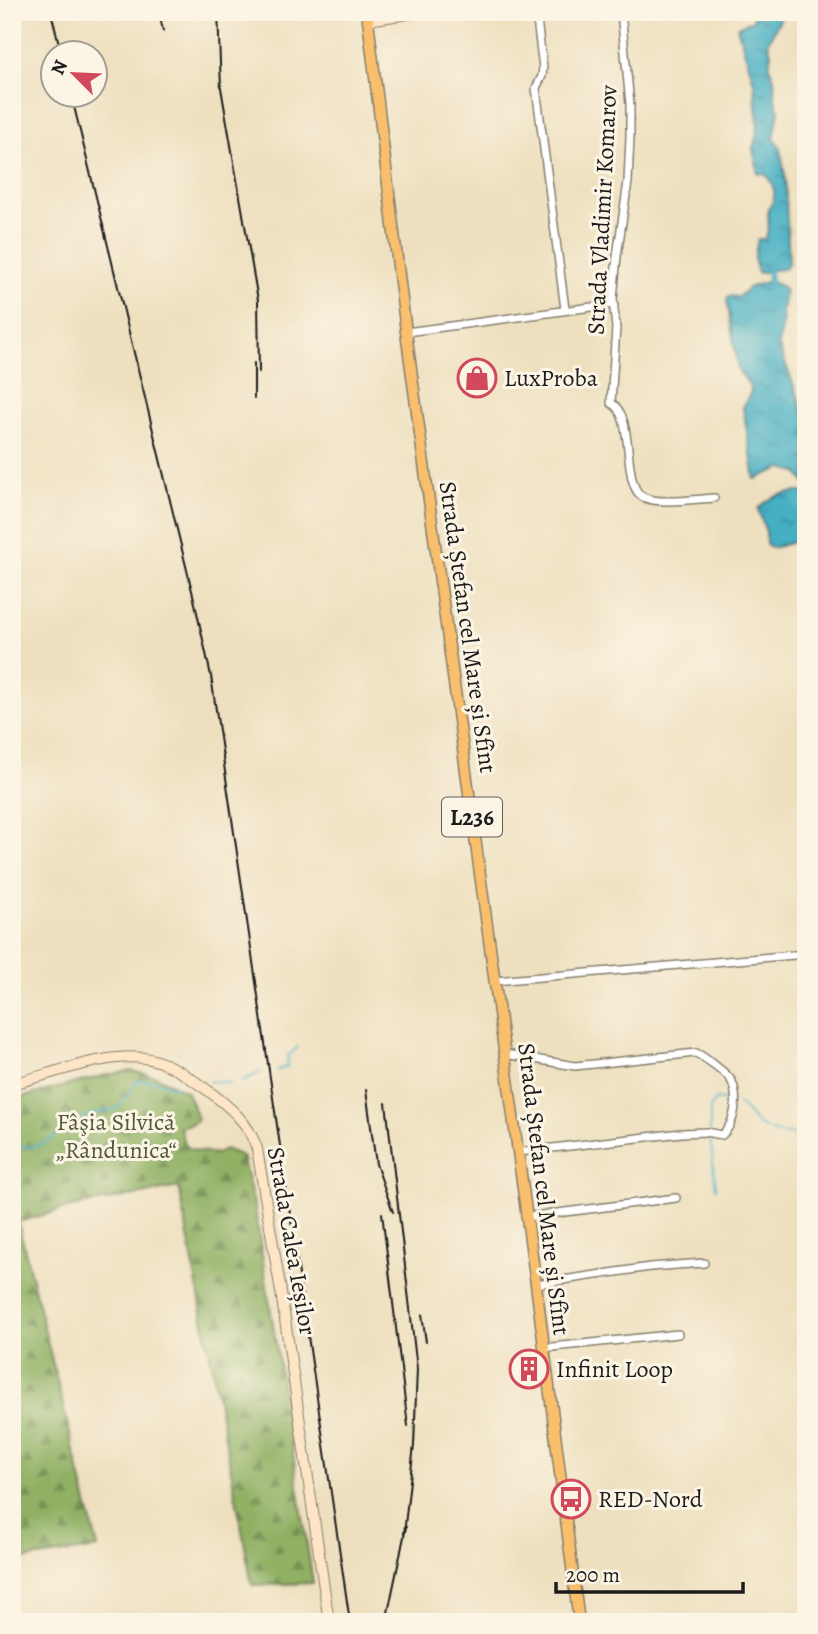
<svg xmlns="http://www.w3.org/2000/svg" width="818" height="1634" viewBox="0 0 818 1634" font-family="Alegreya,serif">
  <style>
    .forest { fill: url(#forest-firs); stroke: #566640; stroke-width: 2 }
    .water { fill: url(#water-ripples); stroke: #306670; stroke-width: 2 }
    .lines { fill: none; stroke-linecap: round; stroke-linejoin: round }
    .stream { stroke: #44afc3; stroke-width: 2 }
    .canal { stroke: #44afc3; stroke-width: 6 }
    .street-casing { stroke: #857e6e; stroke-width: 10 }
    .secondary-casing { stroke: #857e6e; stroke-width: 12 }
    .primary-casing { stroke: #857e6e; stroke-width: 13 }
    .street { stroke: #fff; stroke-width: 7 }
    .secondary { stroke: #fde5c5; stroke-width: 10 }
    .primary { stroke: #f9bf6d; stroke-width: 10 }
    .rail { stroke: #1c1c1c; stroke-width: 2 }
    .labels { text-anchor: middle; stroke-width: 6; stroke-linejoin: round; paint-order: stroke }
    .shield { fill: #fcf5e5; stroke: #5f5d58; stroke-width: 2 }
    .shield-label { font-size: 23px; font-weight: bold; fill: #1c1c1c }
    .street-label { font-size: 24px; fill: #1c1c1c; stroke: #fcf5e5 }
    .poi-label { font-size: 24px; fill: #1c1c1c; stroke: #fcf5e5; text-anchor: start }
    .park-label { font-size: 24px; fill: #525a3a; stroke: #fcf5e5 }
  </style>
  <defs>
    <pattern id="forest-firs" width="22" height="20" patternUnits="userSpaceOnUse" patternTransform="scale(1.75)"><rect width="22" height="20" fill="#90b164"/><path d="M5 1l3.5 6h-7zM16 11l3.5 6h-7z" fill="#758f52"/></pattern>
    <pattern id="water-ripples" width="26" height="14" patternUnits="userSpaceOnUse" patternTransform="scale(1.75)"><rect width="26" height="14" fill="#44afc3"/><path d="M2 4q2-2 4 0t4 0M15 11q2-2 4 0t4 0" fill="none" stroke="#388e9e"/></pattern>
  </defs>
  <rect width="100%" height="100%" fill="#fcf5e5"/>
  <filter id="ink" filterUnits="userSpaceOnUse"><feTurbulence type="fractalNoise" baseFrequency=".0143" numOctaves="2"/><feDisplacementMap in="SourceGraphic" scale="14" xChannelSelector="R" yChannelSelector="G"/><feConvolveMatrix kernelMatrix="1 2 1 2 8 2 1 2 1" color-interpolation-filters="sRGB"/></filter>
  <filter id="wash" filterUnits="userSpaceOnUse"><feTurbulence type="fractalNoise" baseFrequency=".00686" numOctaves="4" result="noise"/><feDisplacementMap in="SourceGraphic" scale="28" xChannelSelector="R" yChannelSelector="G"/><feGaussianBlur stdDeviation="1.57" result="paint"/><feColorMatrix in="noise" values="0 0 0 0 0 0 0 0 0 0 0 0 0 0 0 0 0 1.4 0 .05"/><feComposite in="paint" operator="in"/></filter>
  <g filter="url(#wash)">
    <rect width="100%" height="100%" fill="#eee0bf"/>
    <path class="forest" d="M131,1071l27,6 29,15 11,27 -5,4 -13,4c4,28 13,22 37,27l8,-5 17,7 13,53 58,374 -61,2 -73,-398 -108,20 -53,15 80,326 -86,13v-461l94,-25z"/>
    <g class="water">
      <path d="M754,12h30l-16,30 3,11 -2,14 5,11 1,20 4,13 -5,28 6,8 5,29 4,86 -5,7c-10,0 -16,3 -26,4l-4,-14 4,-20h6c7,-9 4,-15 4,-26 0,-7 1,-4 4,-10 6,-11 -1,-23 -8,-30l-6,1 -5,-25 5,-22 -4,-45 -17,-55 16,-7z"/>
      <polygon points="770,281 783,287 785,293 782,311 783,325 778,344 806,418 806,484 797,472 782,468 755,479 743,408 751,391 748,383 738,370 727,300 729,296 738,297 750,287"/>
      <path d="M796,492h10v46l-33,10 -7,-4v-12l-8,-23c12,-12 22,-15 38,-17z"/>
    </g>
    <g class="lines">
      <g class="stream">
        <polyline points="278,1070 287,1067 288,1056 298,1047"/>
        <polyline points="209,1081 230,1083"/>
        <polyline points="242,1081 261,1072"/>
        <path d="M737,1103c9,5 15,17 24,23 11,8 32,8 45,10"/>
        <polyline points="710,1132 710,1109 716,1099 731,1102"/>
        <polyline points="710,1137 716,1188"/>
        <polyline points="12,1145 31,1147 43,1144 89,1115 118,1108 137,1081 155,1081 177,1088"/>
      </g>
      <polyline class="canal" points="769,272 770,281"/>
    </g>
  </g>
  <g filter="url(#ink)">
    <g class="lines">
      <defs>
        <g id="street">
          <polyline points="536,12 543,68 542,76 536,88 565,309"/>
          <path d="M621,12l9,92v33l-2,45 -11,74 -4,44 3,28 -5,75c25,12 10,83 32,94 15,8 53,2 71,1"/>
          <polyline points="406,332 614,304"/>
          <polyline points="494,981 806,954"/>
          <path d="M505,1054l70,12 121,-13c8,4 33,21 36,29 7,16 3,42 -10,53l-16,-3 -25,1 -163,19"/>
          <polyline points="526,1217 676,1198"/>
          <polyline points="536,1284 650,1267 704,1263"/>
          <polyline points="543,1348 678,1334"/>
        </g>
        <g id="secondary">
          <polyline points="368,20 421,12"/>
          <path d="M12,1084c40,-10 102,-35 142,-24 21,6 39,20 56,32 21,16 39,31 47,57l24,143 48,330"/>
        </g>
        <polyline id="primary" points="367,12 406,332 536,1284 579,1622"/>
      </defs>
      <use href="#street" class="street-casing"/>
      <use href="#secondary" class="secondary-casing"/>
      <use href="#primary" class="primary-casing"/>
      <use href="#street" class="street"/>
      <use href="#secondary" class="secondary"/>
      <use href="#primary" class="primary"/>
      <g class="rail">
        <polyline points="51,12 61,52"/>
        <polyline points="159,12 163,31"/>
        <polyline points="218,12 221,88 258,300 259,372"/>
        <polyline points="71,94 194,599 211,676 350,1622"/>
        <polyline points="254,398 254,363"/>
        <polyline points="366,1090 376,1164 393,1212"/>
        <polyline points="386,1103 417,1369 414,1445 404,1534"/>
        <polyline points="382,1213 408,1426"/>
        <polyline points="422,1314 426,1342"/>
        <polyline points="386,1622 406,1527"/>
      </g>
    </g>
  </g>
  <defs>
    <symbol id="shop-ring" viewBox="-11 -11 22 22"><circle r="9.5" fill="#fcf5e5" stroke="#d1495b" stroke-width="1.5"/><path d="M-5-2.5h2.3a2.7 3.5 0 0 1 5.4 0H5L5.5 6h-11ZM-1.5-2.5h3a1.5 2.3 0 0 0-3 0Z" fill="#d1495b"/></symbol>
    <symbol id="building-ring" viewBox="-11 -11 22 22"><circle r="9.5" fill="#fcf5e5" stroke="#d1495b" stroke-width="1.5"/><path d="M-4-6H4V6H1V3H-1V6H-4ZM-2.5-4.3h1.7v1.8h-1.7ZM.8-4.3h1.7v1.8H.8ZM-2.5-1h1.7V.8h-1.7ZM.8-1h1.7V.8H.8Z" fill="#d1495b"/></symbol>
    <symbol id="bus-ring" viewBox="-11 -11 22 22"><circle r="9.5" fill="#fcf5e5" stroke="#d1495b" stroke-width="1.5"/><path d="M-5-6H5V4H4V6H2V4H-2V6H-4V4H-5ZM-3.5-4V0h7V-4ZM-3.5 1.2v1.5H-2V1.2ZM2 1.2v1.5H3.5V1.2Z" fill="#d1495b"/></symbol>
  </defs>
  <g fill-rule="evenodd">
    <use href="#shop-ring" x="455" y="356" width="44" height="44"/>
    <use href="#building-ring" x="507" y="1347" width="44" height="44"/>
    <use href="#bus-ring" x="549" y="1477" width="44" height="44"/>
  </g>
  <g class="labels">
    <rect class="shield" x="442" y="797.5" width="60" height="39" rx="5"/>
    <g class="shield-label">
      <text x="472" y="825">L236</text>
    </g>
    <g class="street-label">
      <text transform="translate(602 210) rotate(-87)" y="8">Strada Vladimir Komarov</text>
      <text transform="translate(468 627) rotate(82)" y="8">Strada Ștefan cel Mare și Sfînt</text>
      <text transform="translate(544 1189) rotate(83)" y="8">Strada Ștefan cel Mare și Sfînt</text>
      <text transform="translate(292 1241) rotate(80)" y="8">Strada Calea Ieșilor</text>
    </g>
    <g class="poi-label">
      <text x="504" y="386">LuxProba</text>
      <text x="556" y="1377">Infinit Loop</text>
      <text x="598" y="1507">RED-Nord</text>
    </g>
    <g class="park-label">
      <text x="116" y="1130">Fâşia Silvică<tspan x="116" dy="28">„Rândunica“</tspan></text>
    </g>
  </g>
  <rect width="818" height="1634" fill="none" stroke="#fcf5e5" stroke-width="42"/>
  <g transform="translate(74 74) rotate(294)"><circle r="33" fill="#fcf5e5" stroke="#a29e95" stroke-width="2"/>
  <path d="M0-5L12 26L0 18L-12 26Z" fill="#d1495b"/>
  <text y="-10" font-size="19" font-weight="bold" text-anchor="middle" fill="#1c1c1c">N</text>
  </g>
  <path d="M556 1582v10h187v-10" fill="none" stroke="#1c1c1c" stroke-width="3.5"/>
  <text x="566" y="1582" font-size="21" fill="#1c1c1c" stroke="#fcf5e5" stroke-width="5" paint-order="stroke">200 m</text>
</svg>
